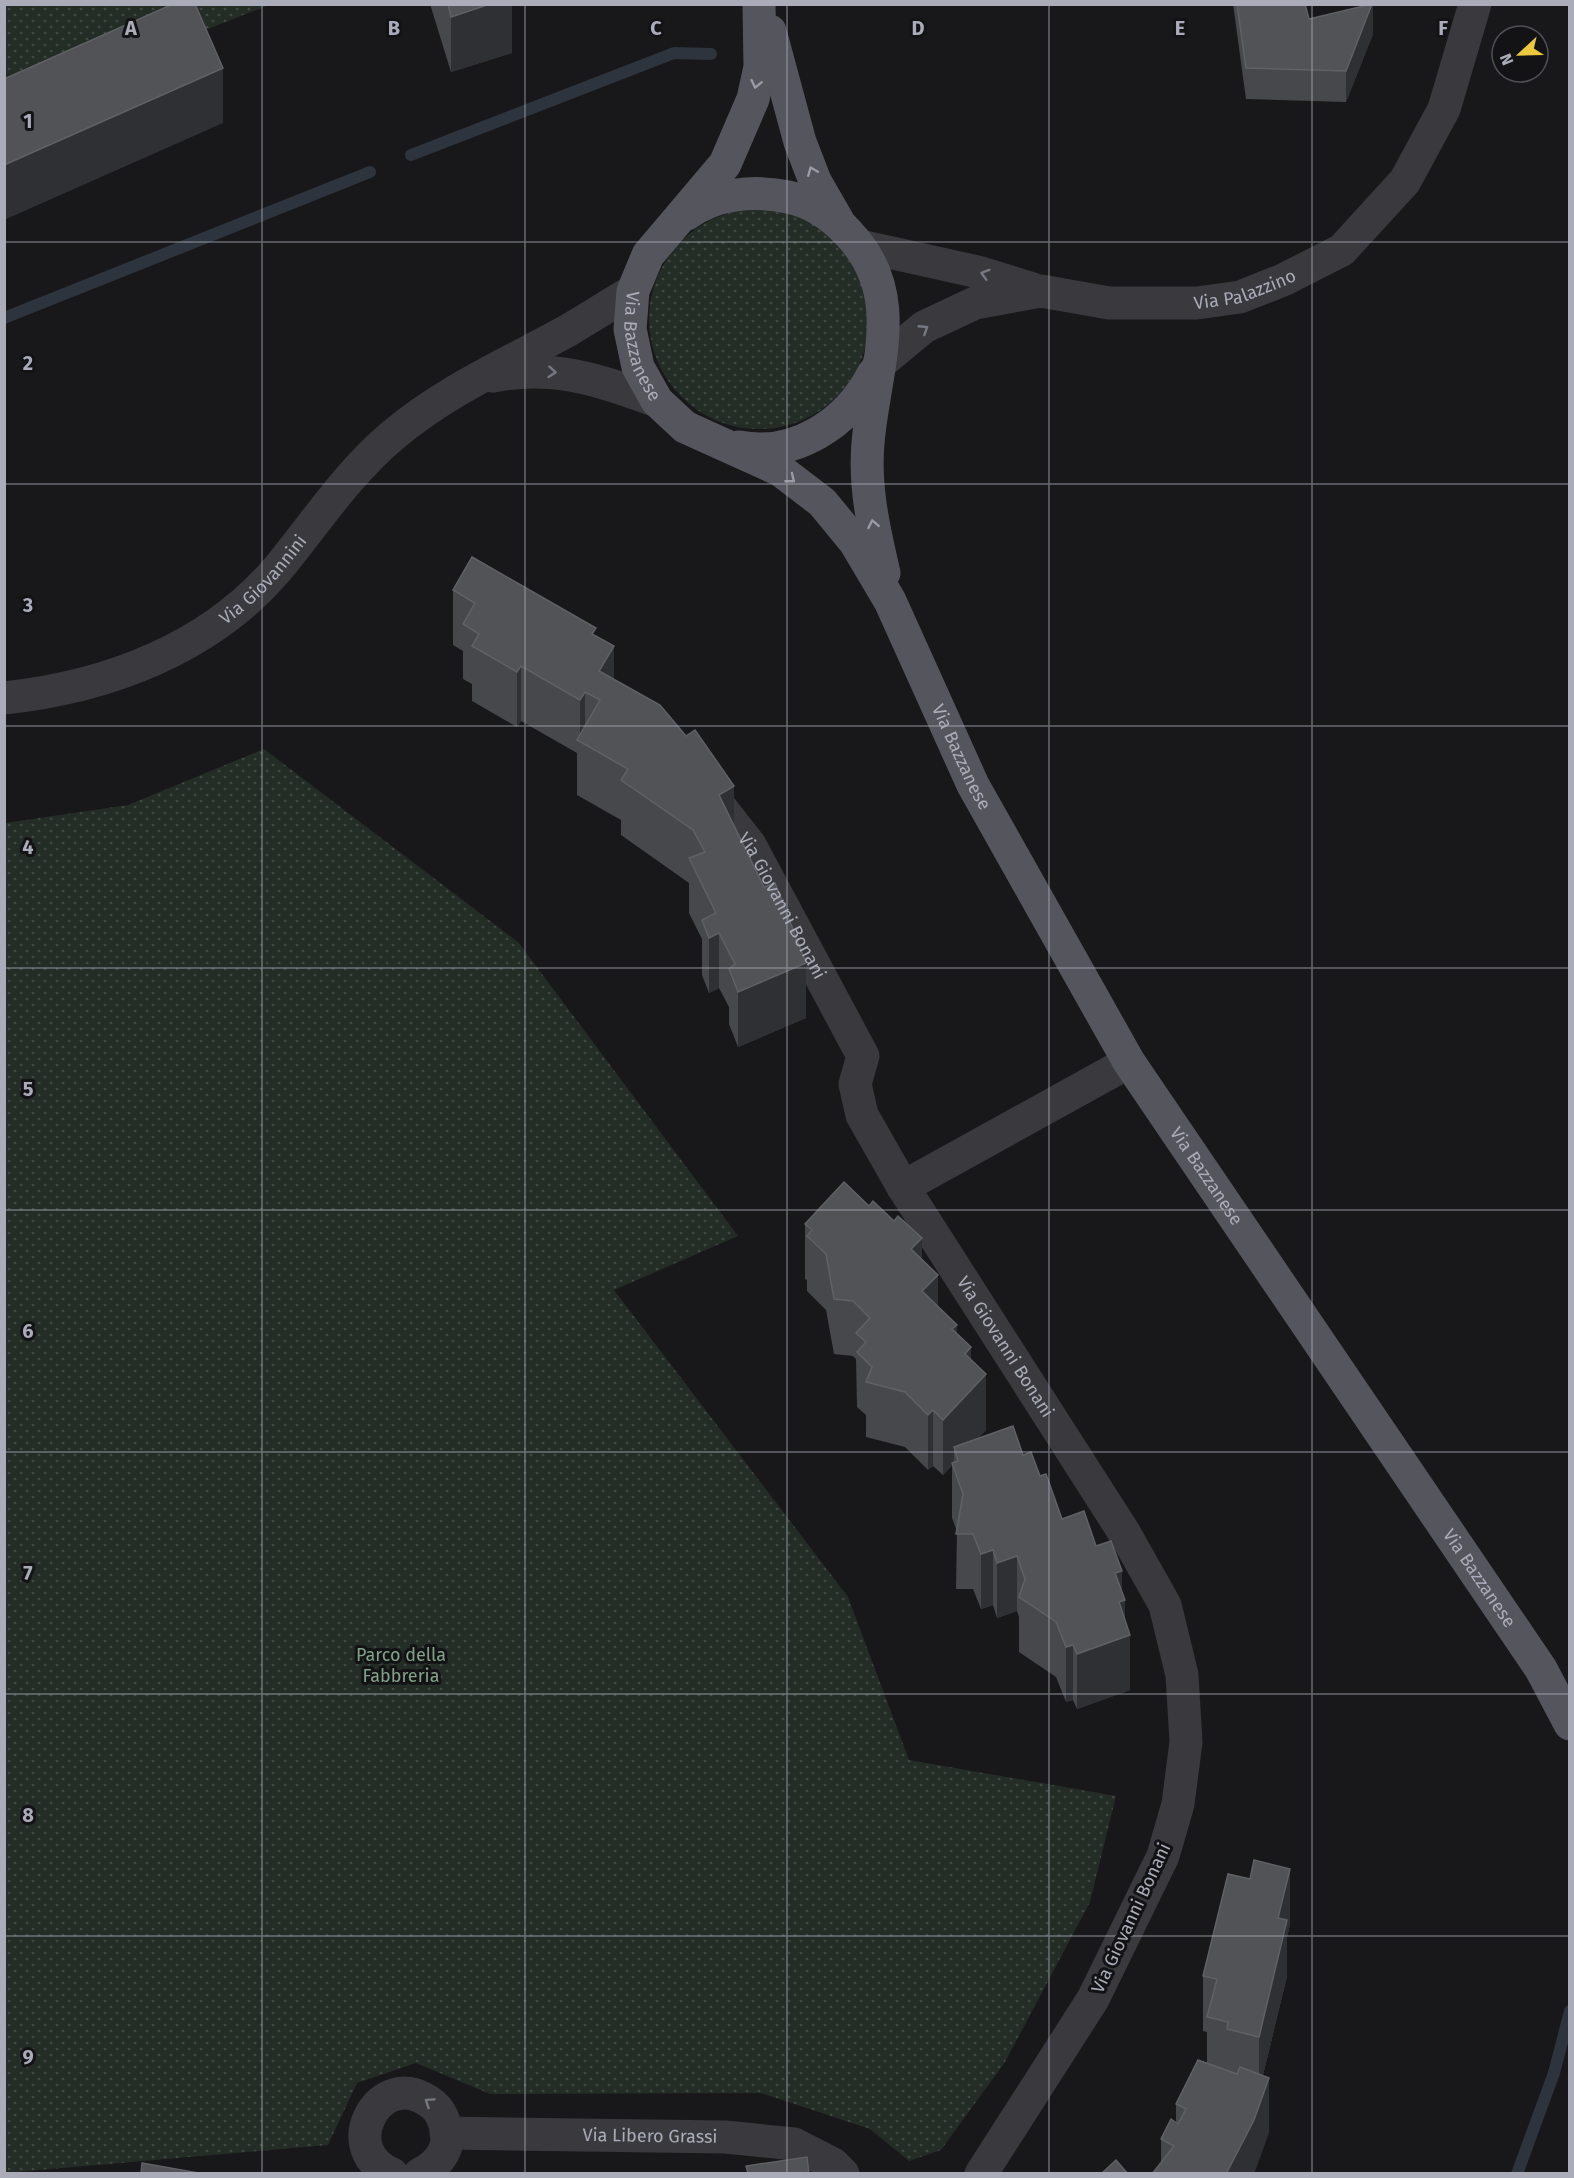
<svg xmlns="http://www.w3.org/2000/svg" width="1574" height="2178" viewBox="0 0 1574 2178" font-family="'Fira Sans',sans-serif">
  <style>
    .grass { fill: url(#grass-dots) }
    .lines { fill: none; stroke-linecap: round; stroke-linejoin: round }
    .stream { stroke: #2e343d; stroke-width: 12 }
    .minor { stroke: #39393e; stroke-width: 33 }
    .major { stroke: #55555d; stroke-width: 33 }
    .wall { fill: #46484b }
    .shaded-wall { fill: #2f3033 }
    .building { fill: #515357; stroke: #5f6166; stroke-width: 1.5 }
    .oneway { stroke: #999ba7 }
    .oneway2 { stroke: #777982 }
    .grid { fill: none; stroke: #aaadb9; stroke-width: 1.5; stroke-opacity: 0.55 }
    .labels { text-anchor: middle; stroke-width: 6; stroke-linejoin: round; paint-order: stroke }
    .street-label { font-size: 18px; fill: #aaadb9; stroke: #131315 }
    .park-label { font-size: 18px; fill: #82a389; stroke: #131315 }
    .grid-label { font-size: 20px; text-anchor: middle; font-weight: bold; fill: #aaadb9; stroke: #131315; stroke-width: 6; stroke-linejoin: round; paint-order: stroke }
  </style>
  <defs>
    <pattern id="grass-dots" width="8" height="8" patternUnits="userSpaceOnUse" patternTransform="scale(1.5)"><rect width="8" height="8" fill="#242c26"/><path d="M2 2h.1M6 6h.1" fill="none" stroke="#414843" stroke-width="1.8" stroke-linecap="round"/></pattern>
  </defs>
  <rect width="100%" height="100%" fill="#18181a"/>
  <g class="grass">
    <polygon points="5,5 269,5 5,109"/>
    <circle cx="759" cy="319" r="110"/>
    <polygon points="264,749 518,942 738,1236 614,1290 848,1597 909,1760 1116,1796 1090,1902 1005,2062 941,2150 909,2161 870,2129 761,2093 490,2094 416,2063 357,2083 328,2145 5,2173 5,823 128,805"/>
  </g>
  <g class="lines">
    <g class="stream">
      <polyline points="411,155 674,53 711,54"/>
      <polyline points="4,318 370,172"/>
      <polyline points="1517,2174 1554,2073 1570,2011"/>
    </g>
    <g class="minor">
      <polyline points="861,246 978,272 1033,289"/>
      <path id="s1" d="M878,365l46,-38 51,-24 66,-12 68,12h88l43,-6 43,-17 59,-30 63,-69 39,-72 31,-105"/>
      <path d="M493,376c63,-12 105,4 164,25"/>
      <path id="s2" d="M4,698c104,-11 208,-50 276,-132 36,-44 68,-93 112,-130 53,-45 115,-72 175,-105 22,-13 44,-27 66,-40"/>
      <path id="s3" d="M706,789l44,56 113,211 -8,28 7,31 41,72 222,347 40,71 17,70 4,67 -8,62 -15,52 -70,143 -112,175"/>
      <polyline points="903,1187 1129,1062"/>
      <path id="s4" d="M446,2133l279,4 69,7 39,20 10,10"/>
      <path d="M392,2174c-56,-24 -15,-101 31,-76 16,8 21,19 24,36 2,18 -12,33 -27,40"/>
    </g>
    <g class="major">
      <path id="s5" d="M759,4l1,63 -7,32 -28,65 -77,91 -15,36 -3,38 8,38 19,34 28,26 95,43 42,32 33,40 35,59 83,184 156,277 412,607 29,55"/>
      <polyline points="770,31 800,142 815,181 838,221"/>
      <path d="M687,214c29,-21 67,-24 101,-17 24,5 45,19 61,37 59,62 25,135 19,209 -4,44 6,87 16,130"/>
      <path d="M739,447c56,11 109,-24 134,-73"/>
    </g>
  </g>
  <g class="wall">
    <polygon points="430,4 512,4 512,53 451,72"/>
    <polygon points="1233,4 1305,4 1309,19 1373,34 1346,102 1246,99"/>
    <polygon points="453,590 596,636 614,679 734,824 806,1018 738,1047 729,1024 729,1007 719,988 709,993 702,975 702,939 689,913 689,883 621,835 621,820 577,795 577,753 521,721 517,727 472,701 472,684 463,679 463,651 453,645"/>
    <polygon points="805,1224 922,1259 938,1307 957,1334 971,1360 986,1430 977,1439 1023,1455 1040,1476 1062,1519 1096,1546 1122,1592 1130,1690 1077,1709 1073,1700 1066,1702 1056,1677 1019,1652 1019,1617 1017,1611 997,1618 993,1605 981,1609 973,1589 956,1589 957,1531 952,1518 952,1465 943,1475 933,1466 928,1470 905,1447 866,1437 866,1415 857,1407 856,1359 853,1356 834,1354 826,1310 807,1291 807,1280 805,1279"/>
    <polygon points="1290,1924 1287,1937 1287,1976 1263,2075 1269,2133 1161,2162 1161,2139 1176,2122 1176,2104 1207,2063 1207,2032 1203,2031 1203,1976"/>
  </g>
  <g class="shaded-wall">
    <polygon points="490,4 512,4 512,53 451,72 451,17"/>
    <polygon points="1373,4 1373,34 1346,102 1346,71"/>
    <polygon points="223,68 223,123 4,220 4,165"/>
    <polygon points="614,646 614,702 599,671"/>
    <polygon points="521,666 521,721 517,727 517,672"/>
    <polygon points="585,692 585,744 580,741 580,700"/>
    <polygon points="734,786 734,841 719,795"/>
    <polygon points="719,933 719,988 709,993 709,938"/>
    <polygon points="806,963 806,1018 738,1047 738,992"/>
    <polygon points="922,1238 922,1293 911,1249"/>
    <polygon points="938,1275 938,1330 922,1291"/>
    <polygon points="957,1325 957,1380 952,1329"/>
    <polygon points="971,1347 971,1390 986,1374 986,1430 958,1460 954,1447 954,1464 943,1475 943,1420 965,1354"/>
    <polygon points="933,1410 933,1466 928,1470 928,1415"/>
    <polygon points="993,1550 993,1605 981,1609 981,1554"/>
    <polygon points="1017,1556 1017,1611 997,1618 997,1563"/>
    <polygon points="1122,1571 1122,1601 1125,1600 1125,1637 1130,1635 1130,1690 1077,1709 1077,1654 1115,1573"/>
    <polygon points="1073,1645 1073,1700 1066,1702 1066,1647"/>
    <polygon points="1290,1869 1290,1924 1287,1937 1287,1976 1259,2092 1259,2037 1278,1918"/>
    <polygon points="1269,2078 1269,2133 1254,2174 1226,2174"/>
  </g>
  <g class="building">
    <polygon points="173,4 195,4 223,68 4,165 4,79"/>
    <polygon points="448,4 490,4 451,17"/>
    <polygon points="1237,4 1305,4 1309,19 1372,4 1346,71 1246,68"/>
    <polygon points="472,557 596,628 592,634 614,646 599,671 660,705 686,736 695,730 734,786 719,795 764,887 775,883 806,963 738,992 729,969 735,964 719,933 709,938 702,920 716,913 689,858 705,852 693,830 621,780 628,769 577,740 600,700 585,692 580,700 521,666 517,672 472,646 479,634 463,624 475,603 453,590"/>
    <polygon points="844,1182 869,1206 873,1201 894,1221 898,1216 922,1238 911,1249 938,1275 922,1291 957,1325 952,1329 971,1347 965,1354 986,1374 943,1420 933,1410 928,1415 905,1392 866,1382 872,1367 857,1352 866,1342 856,1333 870,1318 853,1301 834,1299 826,1254 807,1236 812,1230 805,1224"/>
    <polygon points="1013,1426 1023,1455 1031,1452 1040,1476 1046,1474 1062,1519 1084,1511 1096,1546 1111,1541 1122,1571 1115,1573 1125,1600 1119,1602 1130,1635 1077,1654 1073,1645 1066,1647 1056,1622 1019,1597 1025,1579 1017,1556 997,1563 993,1550 981,1554 973,1534 956,1534 963,1494 952,1463 958,1461 954,1447"/>
    <polygon points="1254,1860 1290,1869 1278,1918 1287,1920 1259,2037 1227,2029 1228,2022 1207,2017 1217,1979 1203,1976 1228,1874 1250,1879"/>
    <polygon points="1198,2060 1237,2074 1240,2067 1269,2078 1254,2120 1226,2174 1152,2174 1174,2146 1161,2139 1171,2119 1178,2124 1186,2109 1176,2104"/>
    <polygon points="807,2157 809,2174 741,2174 748,2173 746,2166"/>
    <polygon points="1116,2160 1128,2174 1101,2174"/>
    <polygon points="142,2163 204,2174 141,2174"/>
  </g>
  <defs><path id="oneway-chevron" d="M-2-3.5L2.5 0L-2 3.5" fill="none" stroke-width="1.6" stroke-linecap="round" stroke-linejoin="round" transform="scale(1.5)"/></defs>
  <g class="oneway">
    <use href="#oneway-chevron" transform="translate(756 84) rotate(102)"/>
    <use href="#oneway-chevron" transform="translate(812 171) rotate(-112)"/>
    <use href="#oneway-chevron" transform="translate(791 479) rotate(38)"/>
    <use href="#oneway-chevron" transform="translate(873 524) rotate(-101)"/>
  </g>
  <g class="oneway2">
    <use href="#oneway-chevron" transform="translate(985 274) rotate(-164)"/>
    <use href="#oneway-chevron" transform="translate(924 329) rotate(-33)"/>
    <use href="#oneway-chevron" transform="translate(552 372) rotate(5)"/>
    <use href="#oneway-chevron" transform="translate(429 2102) rotate(-146)"/>
  </g>
  <path class="grid" d="M262,4v2170M525,4v2170M787,4v2170M1049,4v2170M1312,4v2170M4,242h1566M4,484h1566M4,726h1566M4,968h1566M4,1210h1566M4,1452h1566M4,1694h1566M4,1936h1566"/>
  <g class="labels">
    <g class="street-label">
      <text dy="6" stroke="none"><textPath href="#s1" startOffset="390">Via Palazzino</textPath></text>
      <text dy="6" stroke="none"><textPath href="#s5" startOffset="382">Via Bazzanese</textPath></text>
      <text dy="6" stroke="none"><textPath href="#s2" startOffset="292">Via Giovannini</textPath></text>
      <text dy="6" stroke="none"><textPath href="#s5" startOffset="928">Via Bazzanese</textPath></text>
      <text dy="6" stroke="none"><textPath href="#s3" startOffset="140">Via Giovanni Bonani</textPath></text>
      <text dy="6" stroke="none"><textPath href="#s5" startOffset="1414">Via Bazzanese</textPath></text>
      <text dy="6" stroke="none"><textPath href="#s3" startOffset="644">Via Giovanni Bonani</textPath></text>
      <text dy="6" stroke="none"><textPath href="#s5" startOffset="1900">Via Bazzanese</textPath></text>
      <text transform="translate(1131 1918) rotate(-65)" y="6">Via Giovanni Bonani</text>
      <text dy="6" stroke="none"><textPath href="#s4" startOffset="204">Via Libero Grassi</textPath></text>
    </g>
    <g class="park-label">
      <text x="401" y="1661">Parco della<tspan x="401" dy="21">Fabbreria</tspan></text>
    </g>
  </g>
  <g class="grid-label">
    <text x="131" y="35">A</text>
    <text x="394" y="35">B</text>
    <text x="656" y="35">C</text>
    <text x="918" y="35">D</text>
    <text x="1180" y="35">E</text>
    <text x="1443" y="35">F</text>
    <text x="28" y="128">1</text>
    <text x="28" y="370">2</text>
    <text x="28" y="612">3</text>
    <text x="28" y="854">4</text>
    <text x="28" y="1096">5</text>
    <text x="28" y="1338">6</text>
    <text x="28" y="1580">7</text>
    <text x="28" y="1822">8</text>
    <text x="28" y="2064">9</text>
  </g>
  <rect width="1574" height="2178" fill="none" stroke="#aaadb9" stroke-width="12"/>
  <g transform="translate(1520 54) rotate(248)"><circle r="28" fill="#131315" stroke="#4f5157" stroke-width="1.5"/>
  <path d="M0-4.5L10 22L0 15L-10 22Z" fill="#ebc83e"/>
  <text y="-9" font-size="16" font-weight="bold" text-anchor="middle" fill="#aaadb9">N</text>
  </g>
</svg>
